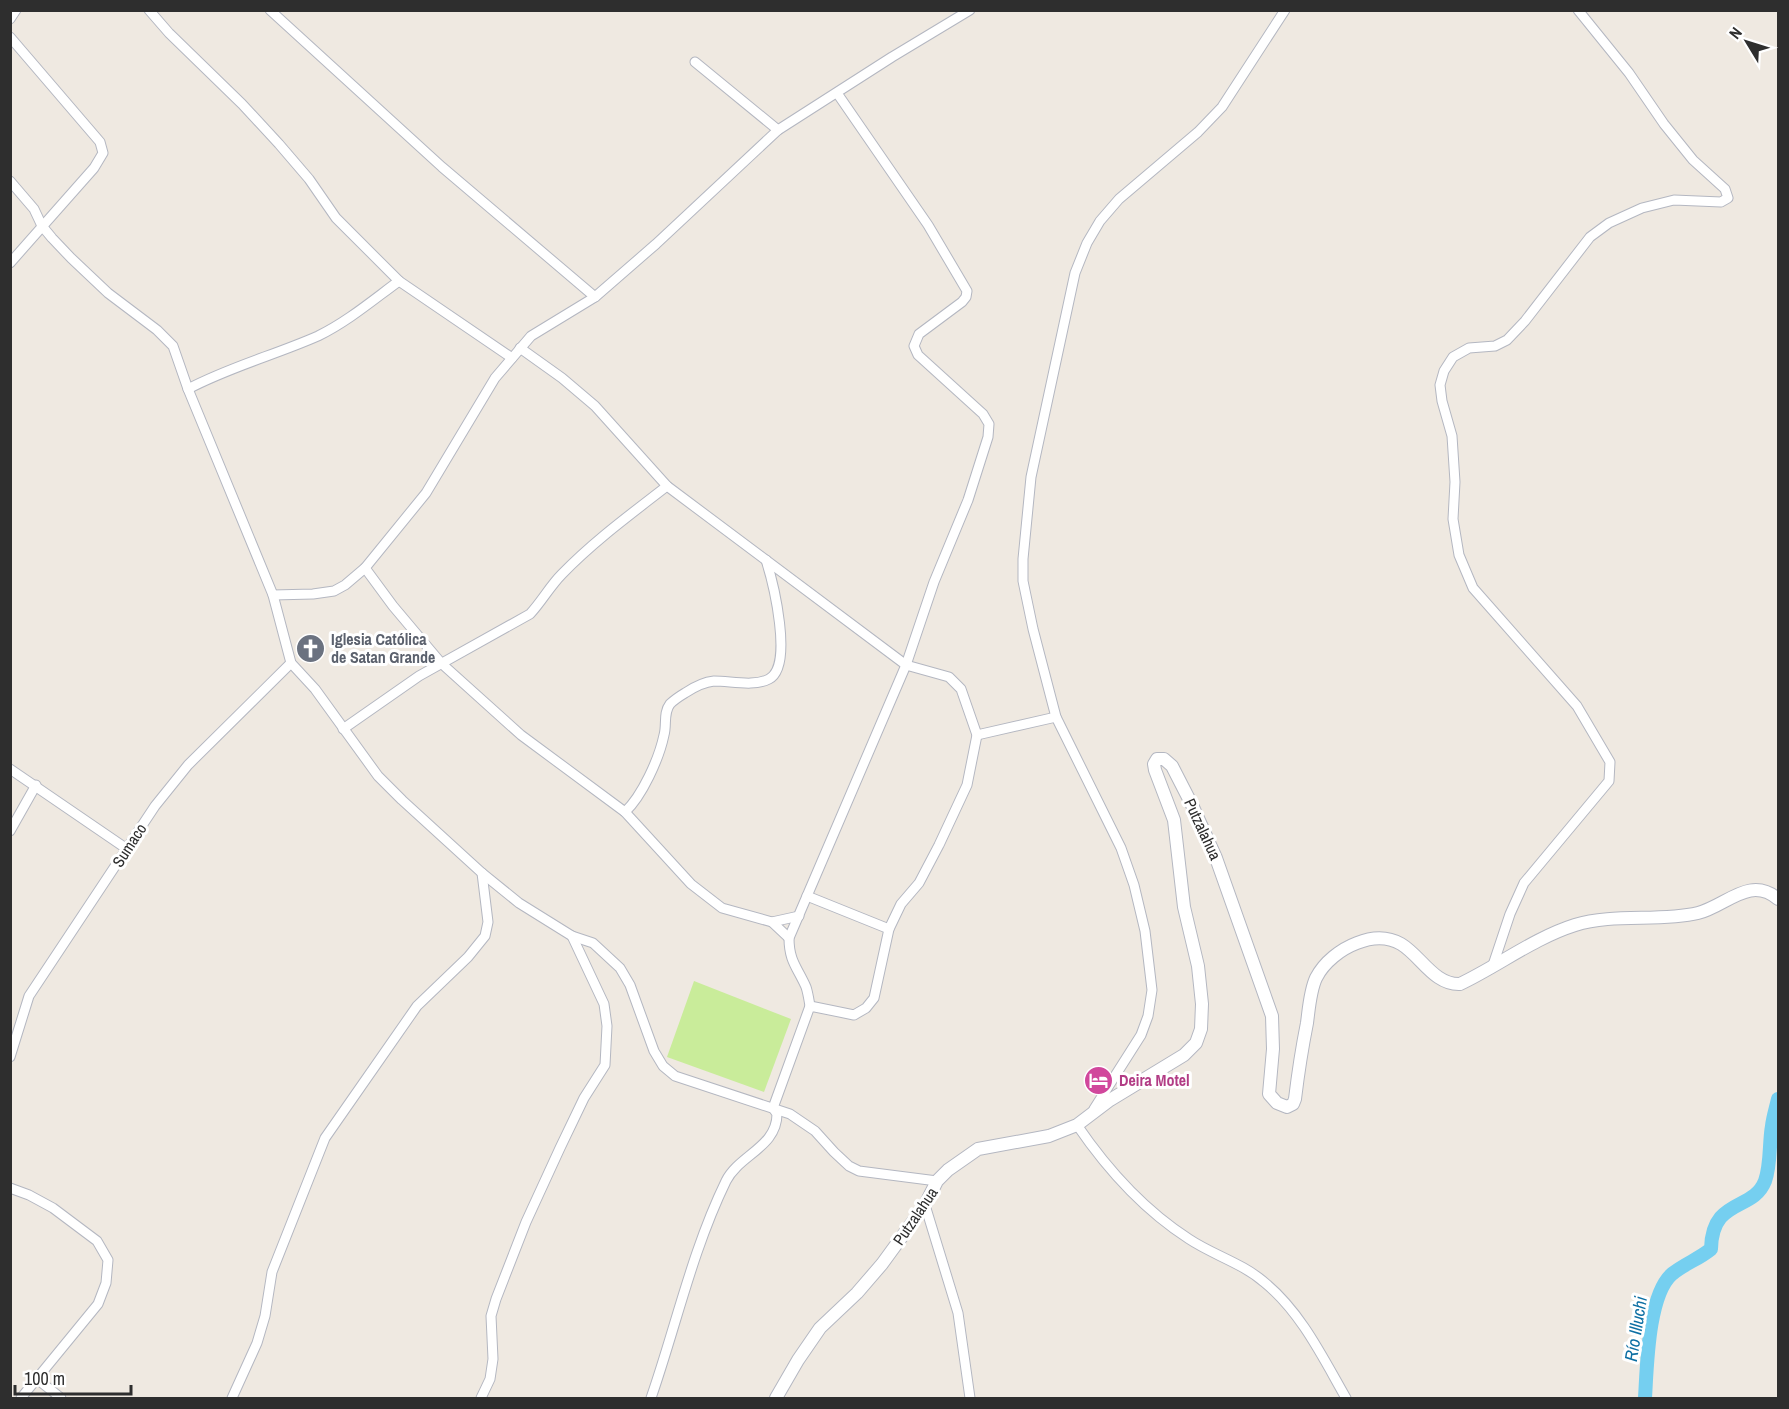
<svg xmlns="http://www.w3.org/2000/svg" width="1789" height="1409" viewBox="0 0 1789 1409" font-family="'Archivo Narrow',sans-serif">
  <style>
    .pitch { fill: #c9ec9a }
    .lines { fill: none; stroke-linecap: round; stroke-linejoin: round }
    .river { stroke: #75cff0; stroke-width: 14 }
    .street-casing { stroke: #b4b7c1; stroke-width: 11 }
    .secondary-casing { stroke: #b4b7c1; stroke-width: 14 }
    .street { stroke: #fff; stroke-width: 9 }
    .secondary { stroke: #fff; stroke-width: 12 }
    .labels { text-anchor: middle; stroke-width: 6; stroke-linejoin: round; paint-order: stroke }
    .worship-label { font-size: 16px; font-weight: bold; fill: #5b616d; stroke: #fff; text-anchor: start }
    .street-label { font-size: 16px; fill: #2e2e2e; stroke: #fff }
    .hotel-label { font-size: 16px; font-weight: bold; fill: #b23c85; stroke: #fff; text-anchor: start }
    .water-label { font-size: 18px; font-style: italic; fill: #0d6fa3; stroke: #fff }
  </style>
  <rect width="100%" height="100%" fill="#efe9e1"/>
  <polygon class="pitch" points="694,981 791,1019 764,1092 667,1057"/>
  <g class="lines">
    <path class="river" d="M1645,1398c2,-32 3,-103 27,-124 12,-10 27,-15 39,-25 1,-52 42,-37 54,-68 6,-16 4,-39 7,-55 1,-9 4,-18 6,-27"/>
    <defs>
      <g id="street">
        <polyline points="149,10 169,33 242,104 279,144 309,179 336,218 399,281 512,358"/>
        <polyline points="270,10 442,167 595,297"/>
        <polyline points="10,19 16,10"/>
        <polyline points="10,37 100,142 103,153 94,168 10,263"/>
        <polyline points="695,62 778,130"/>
        <polyline points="10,181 34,209 42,226 52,238 71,258 108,293 157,330 173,346 188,389 273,595 291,663 315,689 378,776 402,800 482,873 519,903 572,936 593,943 620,968 630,985 654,1051 663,1066 675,1076 790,1114 815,1131 834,1152 849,1166 859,1171 937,1181"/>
        <path d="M520,348l42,30 33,28 72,80 239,179 43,12 12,12 16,46 -10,50 -28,60 -20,38 -18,21 -12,25 -15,69 -8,10 -12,7 -44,-9 -37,102 4,6c0,33 -38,41 -51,67 -34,70 -50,145 -75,217"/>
        <path d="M188,389c41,-22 87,-34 130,-53 29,-14 55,-36 81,-55"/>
        <polyline points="365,568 393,606 441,663 521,735 625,812 691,884 722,908 772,922 789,938"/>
        <polyline points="273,595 313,594 334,591 345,585 365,568 426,493 495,378 531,336 595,297 656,244 778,130 892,57 970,10"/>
        <path d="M343,729l76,-53 111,-62c12,-13 20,-28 32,-40 32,-33 69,-60 105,-88"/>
        <polyline points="977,735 1056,717"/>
        <polyline points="10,769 127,849"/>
        <path d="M625,812c17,-16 34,-53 39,-77 3,-10 -1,-22 6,-31 4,-4 10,-8 15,-11 9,-6 19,-11 29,-12 17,0 40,6 55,-2 25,-13 4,-97 -3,-119"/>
        <polyline points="10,831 36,785"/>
        <polyline points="807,896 889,929"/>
        <polyline points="772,922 799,916"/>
        <polyline points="1492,968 1510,914 1524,883 1609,781 1610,762 1577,706 1473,588 1459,555 1453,519 1455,482 1452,436 1442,401 1440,385 1444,371 1453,357 1469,348 1495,346 1507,340 1525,321 1590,237 1609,223 1642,208 1674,200 1721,202 1728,198 1725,189 1693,160 1664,124 1629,73 1578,10"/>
        <path d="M810,1006c-1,-6 -2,-13 -4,-19 -9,-20 -17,-26 -17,-49l117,-273 28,-83 34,-82 20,-63 1,-13 -6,-10 -65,-59 -4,-9 5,-12 43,-32 4,-5 1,-6 -39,-66 -91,-132"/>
        <polyline points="10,1057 29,996 155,806 188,765 291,663"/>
        <polyline points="1094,1109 1141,1035 1148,1016 1152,990 1145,931 1134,885 1121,848 1056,717 1033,629 1023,581 1023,559 1031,477 1075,273 1087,243 1100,221 1119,199 1198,132 1222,107 1285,10"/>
        <path d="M1077,1125c30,44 67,85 112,114 24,16 53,24 75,43 37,30 59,76 82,116"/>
        <polyline points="10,1188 29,1195 53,1208 97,1241 108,1260 106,1283 98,1304 21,1398"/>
        <polyline points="925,1205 958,1313 970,1398"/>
        <polyline points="37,1379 61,1398"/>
        <polyline points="232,1398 257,1343 265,1316 272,1272 325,1138 417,1006 468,957 485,936 488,922 482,873"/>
        <polyline points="481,1398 490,1379 493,1359 491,1316 496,1299 526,1222 560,1148 584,1098 605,1065 607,1026 604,1004 572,936"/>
      </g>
      <path id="secondary" d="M776,1398l22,-38 22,-32 37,-35 25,-29 43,-59 12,-24 11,-11 30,-21 71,-13 28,-11 33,-25 74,-45 12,-12 5,-14 1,-25 -4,-38 -14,-59 -10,-87 -19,-50 -1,-6 3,-5h7l8,7 20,39 24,53 56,158 1,33 -4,45 8,9 10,4 6,-3 2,-5c3,-25 7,-51 12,-76 2,-15 3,-32 9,-45 8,-16 25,-29 41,-35 15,-6 30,-7 44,1 20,12 33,41 59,40 38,-18 74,-46 115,-59 38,-12 85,-3 123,-12 28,-7 52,-38 80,-14"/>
    </defs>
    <use href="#street" class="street-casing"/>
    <use href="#secondary" class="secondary-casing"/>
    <use href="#street" class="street"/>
    <use href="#secondary" class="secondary"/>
  </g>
  <defs>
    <symbol id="church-disc" viewBox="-11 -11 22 22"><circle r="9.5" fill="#6b7280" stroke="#fff"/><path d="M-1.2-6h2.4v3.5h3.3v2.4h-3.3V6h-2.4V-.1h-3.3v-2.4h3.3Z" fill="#fff"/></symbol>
    <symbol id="hotel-disc" viewBox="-11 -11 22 22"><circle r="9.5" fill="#d1479c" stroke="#fff"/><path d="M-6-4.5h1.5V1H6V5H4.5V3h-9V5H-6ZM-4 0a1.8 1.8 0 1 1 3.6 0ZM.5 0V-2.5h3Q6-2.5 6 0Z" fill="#fff"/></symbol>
  </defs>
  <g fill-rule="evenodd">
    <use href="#church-disc" x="294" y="632" width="33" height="33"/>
    <use href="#hotel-disc" x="1082" y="1064" width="33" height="33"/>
  </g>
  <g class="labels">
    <g class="worship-label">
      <text x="331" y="645">Iglesia Católica<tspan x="331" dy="18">de Satan Grande</tspan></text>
    </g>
    <g class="street-label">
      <text transform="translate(1203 829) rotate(65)" y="6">Putzalahua</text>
      <text transform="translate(129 845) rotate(-57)" y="6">Sumaco</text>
      <text transform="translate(915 1216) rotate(-56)" y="6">Putzalahua</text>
    </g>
    <g class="hotel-label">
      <text x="1119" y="1086">Deira Motel</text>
    </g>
    <g class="water-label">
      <text transform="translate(1636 1329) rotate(-81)" y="6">Río Illuchi</text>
    </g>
  </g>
  <rect width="1789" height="1409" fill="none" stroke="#2e2e2e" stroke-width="24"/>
  <g transform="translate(1747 42) rotate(308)" stroke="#ffffff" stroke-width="4.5" paint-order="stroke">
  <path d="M0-4.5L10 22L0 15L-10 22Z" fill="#2e2e2e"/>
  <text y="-9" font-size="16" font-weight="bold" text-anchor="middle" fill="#2e2e2e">N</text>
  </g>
  <path d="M15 1385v9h116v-9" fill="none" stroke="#2e2e2e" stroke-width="3"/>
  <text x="24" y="1385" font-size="18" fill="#2e2e2e" stroke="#ffffff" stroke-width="4.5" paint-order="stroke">100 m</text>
</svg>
